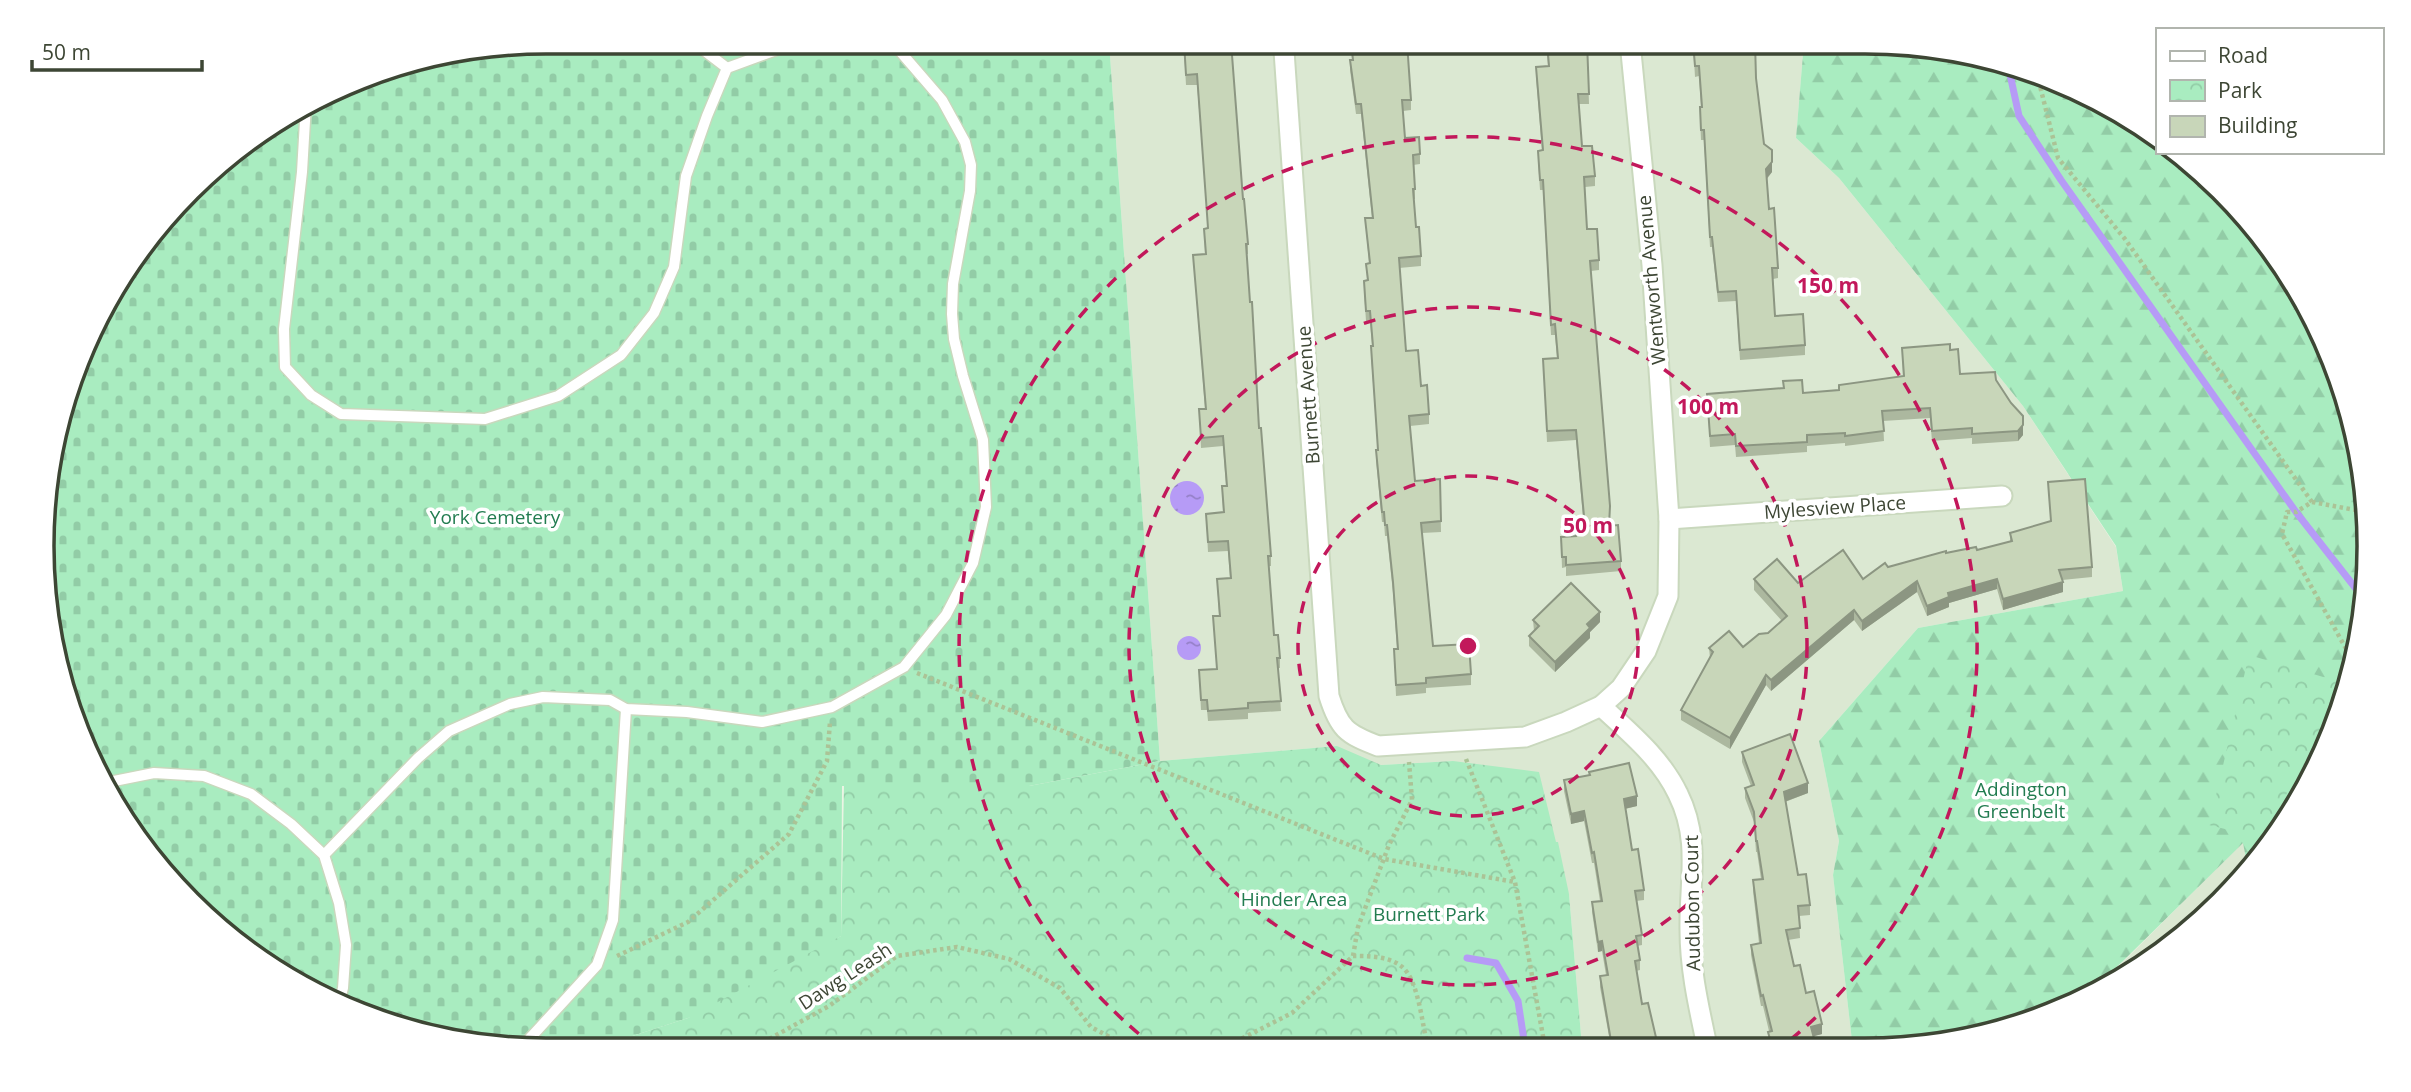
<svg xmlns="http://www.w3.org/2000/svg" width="2411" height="1092" viewBox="0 0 2411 1092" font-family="'Open Sans',sans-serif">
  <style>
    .residential { fill: #dbe8d2 }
    .forest { fill: url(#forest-firs) }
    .cemetery { fill: url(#cemetery-stones) }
    .park { fill: url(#park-crowns) }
    .water { fill: url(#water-ripples) }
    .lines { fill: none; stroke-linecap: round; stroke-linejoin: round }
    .stream { stroke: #b69bf6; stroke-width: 7 }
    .lane-casing { stroke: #c9d8bd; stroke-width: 13 }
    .street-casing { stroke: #c9d8bd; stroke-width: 23 }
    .path { stroke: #abc396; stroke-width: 4.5; stroke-dasharray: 3.5 3.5; stroke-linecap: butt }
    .lane { stroke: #fff; stroke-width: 10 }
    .street { stroke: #fff; stroke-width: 19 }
    .wall { fill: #acb89f }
    .shaded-wall { fill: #8c9682 }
    .building { fill: #c8d6b9; stroke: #8c9682; stroke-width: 2 }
    .ring { fill: none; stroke: #c2185b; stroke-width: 3.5; stroke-dasharray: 12 9 }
    .labels { text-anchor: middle; stroke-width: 7; stroke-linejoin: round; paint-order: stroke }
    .street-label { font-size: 19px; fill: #3d4634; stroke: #fff }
    .park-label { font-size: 19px; fill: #227c50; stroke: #fff }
    .rim { fill: none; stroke: #3d4634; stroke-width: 3.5 }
    .centre { fill: #c2185b; stroke: #fff; stroke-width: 3.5 }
    .ring-label { font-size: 21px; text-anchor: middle; font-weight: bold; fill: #c2185b; stroke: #fff; stroke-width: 7; stroke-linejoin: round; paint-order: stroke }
  </style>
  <defs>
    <pattern id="forest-firs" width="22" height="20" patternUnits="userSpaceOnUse" patternTransform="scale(1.75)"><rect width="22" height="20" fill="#a9ecc0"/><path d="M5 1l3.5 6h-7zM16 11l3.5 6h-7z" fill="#92cca6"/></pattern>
    <pattern id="cemetery-stones" width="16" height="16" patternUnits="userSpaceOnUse" patternTransform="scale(1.75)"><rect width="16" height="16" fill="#a9ecc0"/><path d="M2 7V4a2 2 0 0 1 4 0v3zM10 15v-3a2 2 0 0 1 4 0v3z" fill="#92cca6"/></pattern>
    <pattern id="park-crowns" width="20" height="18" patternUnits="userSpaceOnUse" patternTransform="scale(1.75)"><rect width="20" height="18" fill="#a9ecc0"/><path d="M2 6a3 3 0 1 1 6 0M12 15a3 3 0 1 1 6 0" fill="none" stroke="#92cca6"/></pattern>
    <pattern id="water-ripples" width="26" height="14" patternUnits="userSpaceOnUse" patternTransform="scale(1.75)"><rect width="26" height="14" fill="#b69bf6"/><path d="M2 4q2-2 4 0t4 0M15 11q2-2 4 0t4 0" fill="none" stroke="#9580c8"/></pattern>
  </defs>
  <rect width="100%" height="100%" fill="#ebf4e4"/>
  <g class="residential">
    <polygon points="1109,42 1804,42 1796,138 1839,178 2023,406 2116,547 2123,591 1918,628 1819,741 1839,841 1833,875 1852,1041 1855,1046 1582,1047 1569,894 1453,761 1381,765 1358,760 1337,746 1160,761"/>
    <polygon points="2243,842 2248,869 2172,946 2082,998 2123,962"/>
  </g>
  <polygon class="forest" points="1804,42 1865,42 1963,52 2057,80 2145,127 2157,137 2157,152 2176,152 2221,189 2284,266 2330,353 2359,447 2369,546 2359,644 2331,738 2265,852 2248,869 2243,843 2122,962 2082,998 2058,1011 1931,1046 1855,1046 1852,1041 1833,875 1839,841 1819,741 1918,628 2123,591 2116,546 2023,406 1839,178 1796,138"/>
  <polygon class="cemetery" points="546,42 1109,42 1160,761 1029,786 842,786 841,936 744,1000 589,1050 546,1050 447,1040 354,1012 214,925 109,798 52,644 42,546 52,448 109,294 214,167 294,110 384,69"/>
  <g class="park">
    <polygon points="2249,655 2347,684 2341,704 2339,703 2261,838 2209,825"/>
    <polygon points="1337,746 1381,765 1453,761 1539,772 1556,842 1558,842 1569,894 1582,1047 589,1050 688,1018 841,936 844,786 1029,786 1160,761"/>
  </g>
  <g class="water">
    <circle cx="1187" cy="498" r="17"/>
    <circle cx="1189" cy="648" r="12"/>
  </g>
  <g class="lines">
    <g class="stream">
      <polyline points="2008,65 2019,116 2061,180 2296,512 2364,599"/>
      <polyline points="1467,958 1496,963 1518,1001 1525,1047"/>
    </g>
    <defs>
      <g id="lane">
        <polyline points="693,42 727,68"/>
        <polyline points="306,104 302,172 284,329 285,367 311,395 341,414 485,419 558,396 621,355 654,313 674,267 686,176 707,116 727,68 782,48 789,42"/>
        <polyline points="104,783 154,773 204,776 251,794 291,824 324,855 339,903 346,945 343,988 339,1003"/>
        <polyline points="324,855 418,758 449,731 510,704 543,697 610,700 626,709 687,712 762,722 832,707 904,667 946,615 973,563 986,507 983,440 963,376 954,339 952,314 953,284 970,191 971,165 965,142 942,100 892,42"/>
        <polyline points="521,1048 597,965 613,920 626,709"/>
      </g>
      <g id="street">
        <path d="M1286,42l-2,9 45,645c10,32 17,38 49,50l147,-9 41,-15 35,-16 20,-18 25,-37 22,-55 1,-77 -17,-254 -22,-223"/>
        <polyline points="1669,519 2002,496"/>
        <path d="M1601,706c28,26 60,52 77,88 23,46 11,88 12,136 0,40 9,78 17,116"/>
      </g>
    </defs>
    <use href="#lane" class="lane-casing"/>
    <use href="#street" class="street-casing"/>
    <g class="path">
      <polyline points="2037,74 2058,158 2125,239 2312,502 2296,512 2287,512 2282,534 2354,663"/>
      <polyline points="2312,502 2366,512"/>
      <polyline points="917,673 1384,859 1515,882"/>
      <polyline points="1466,759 1515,882 1545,1047"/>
      <polyline points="617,956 688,922 789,834 827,761 830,722"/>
      <polyline points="1353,956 1358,927 1389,845 1412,800 1409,762"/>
      <path d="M1353,956c15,0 35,0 48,10 18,13 21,60 27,81"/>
      <polyline points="1223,1048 1292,1013 1353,956"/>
      <polyline points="751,1049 829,1006 897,956 957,947 1009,959 1060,988 1091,1027 1123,1044 1139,1048"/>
    </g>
    <use href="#lane" class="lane"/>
    <use href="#street" class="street"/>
  </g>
  <g class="wall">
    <polygon points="1171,42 1231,42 1243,199 1248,244 1248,254 1246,254 1259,428 1271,556 1271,566 1269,566 1274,635 1280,658 1280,668 1278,668 1281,711 1248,713 1248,719 1208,721 1207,710 1201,710 1199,670 1217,669 1213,616 1219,616 1217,579 1230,579 1228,551 1208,552 1206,514 1223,512 1222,486 1226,486 1223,446 1201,448 1199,409 1205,409 1193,255 1205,254 1204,229 1208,229 1203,158 1197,85 1186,85 1184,50 1172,51"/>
    <polygon points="1351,42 1411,100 1411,110 1403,111 1405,138 1420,154 1420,164 1413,165 1415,189 1415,199 1414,199 1416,227 1421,256 1421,266 1399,268 1406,351 1421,386 1429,414 1429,424 1410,426 1415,481 1440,479 1441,532 1422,533 1433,646 1471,674 1471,685 1426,688 1426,693 1396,696 1394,649 1397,649 1393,593 1387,536 1385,536 1384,522 1382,522 1376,460 1376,450 1378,450 1371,356 1371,346 1372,346 1370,321 1366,321 1364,291 1364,281 1367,280 1366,264 1369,263 1365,218 1372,218 1361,114 1356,114 1350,70 1350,60 1352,60"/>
    <polygon points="1546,42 1587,42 1589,104 1579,104 1582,146 1595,176 1595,186 1585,187 1587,229 1599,260 1599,270 1591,271 1609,526 1621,561 1621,571 1566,576 1566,567 1562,568 1561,537 1575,536 1584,528 1576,440 1547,442 1543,359 1557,358 1555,335 1551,335 1543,190 1540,190 1538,161 1538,151 1542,151 1536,77 1536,67 1548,66"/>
    <polygon points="1693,42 1755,42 1756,78 1764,144 1772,172 1767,179 1769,209 1778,268 1778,278 1773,279 1775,316 1805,345 1805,355 1740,360 1736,301 1718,302 1712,247 1710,247 1704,140 1701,140 1700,117 1700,107 1701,107 1699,76 1695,77"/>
    <polygon points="1902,348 1950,350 1960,374 1996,380 2023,435 2018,441 1972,444 1972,438 1932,441 1930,418 1883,421 1884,441 1845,446 1845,443 1807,446 1807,452 1736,457 1735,445 1710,447 1707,394 1783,388 1783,381 1803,393 1839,390 1839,385 1903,377"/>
    <polygon points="2048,482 2092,567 2092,577 2062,580 2063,592 2003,610 1997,589 1949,603 1949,607 1927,616 1917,592 1862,631 1854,620 1771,691 1766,685 1730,749 1681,720 1681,710 1710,658 1709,648 1743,647 1768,633 1782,621 1754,590 1754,579 1798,583 1863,579 1888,567 1946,553 1977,550 2010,542 2010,533 2051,521"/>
    <polygon points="1533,620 1600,622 1590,632 1590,638 1555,672 1529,646 1529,636 1534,631"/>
    <polygon points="1742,752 1808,793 1785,802 1798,875 1810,905 1810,915 1799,916 1800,938 1788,940 1794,966 1806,993 1822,1034 1813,1036 1816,1046 1770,1046 1768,1042 1768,1032 1769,1031 1763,1006 1761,1006 1751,955 1751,945 1759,943 1753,891 1753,880 1761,879 1757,852 1756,852 1754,822 1745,798 1745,788 1751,786 1742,762"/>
    <polygon points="1589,772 1637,806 1625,809 1632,850 1644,890 1644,900 1636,901 1642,935 1642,945 1637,946 1640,960 1640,970 1636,971 1642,1004 1658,1046 1611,1047 1600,987 1600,976 1606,975 1602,951 1598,952 1592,912 1592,902 1600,901 1594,863 1592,863 1584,821 1571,824 1564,791 1564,780 1589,775"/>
  </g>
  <g class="shaded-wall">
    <polygon points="1772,162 1772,172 1766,179 1766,169"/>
    <polygon points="2023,425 2023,435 2018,441 2018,431"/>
    <polygon points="1997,579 1997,589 1949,603 1949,607 1927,616 1927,606 1948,593"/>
    <polygon points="1917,581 1917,592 1862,631 1862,621"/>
    <polygon points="2063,582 2063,592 2003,610 2003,599"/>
    <polygon points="1854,610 1854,620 1771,691 1771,680"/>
    <polygon points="1600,612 1600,622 1590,632 1590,638 1555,672 1555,662 1587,624"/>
    <polygon points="1766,675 1766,685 1730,749 1730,738"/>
    <polygon points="1808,783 1808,793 1784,802 1784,792"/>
    <polygon points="1637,796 1637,806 1624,809 1624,799"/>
    <polygon points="1584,811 1584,821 1571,824 1571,814"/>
    <polygon points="1602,941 1602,951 1598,952 1598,942"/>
    <polygon points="1822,1024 1822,1034 1811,1037 1811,1027"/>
  </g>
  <g class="building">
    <polygon points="1184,42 1231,42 1243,199 1244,199 1248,244 1246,244 1250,302 1252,302 1259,428 1261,428 1271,556 1268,556 1274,635 1278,635 1280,658 1277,658 1281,701 1248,703 1248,708 1208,711 1207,700 1201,700 1199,670 1217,669 1213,616 1220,616 1217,579 1231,578 1228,541 1208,542 1206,514 1224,512 1222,486 1227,486 1223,436 1201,438 1199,409 1206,409 1193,255 1206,254 1204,229 1208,228 1197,74 1186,75"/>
    <polygon points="1351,42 1407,42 1411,100 1402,100 1405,138 1419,137 1420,154 1413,155 1415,189 1413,189 1416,227 1419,227 1421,256 1399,258 1406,351 1418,350 1421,386 1427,385 1429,414 1409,416 1415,481 1440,479 1441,521 1421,523 1433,646 1469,644 1471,674 1426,678 1426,683 1396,685 1394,649 1398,649 1393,582 1387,525 1385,525 1384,512 1382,512 1376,450 1378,450 1371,346 1373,346 1370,311 1366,311 1364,281 1368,280 1366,264 1370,263 1365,218 1373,218 1361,104 1356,104 1350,60 1353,60"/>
    <polygon points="1547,42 1587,42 1589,94 1578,94 1582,146 1592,146 1595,176 1584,177 1587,229 1597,229 1599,260 1590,261 1610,506 1609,526 1618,525 1621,561 1566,565 1566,557 1562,557 1561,537 1576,536 1575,528 1585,527 1576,430 1547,431 1543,359 1558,358 1555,324 1551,325 1543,180 1540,180 1538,151 1543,150 1536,67 1549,66"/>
    <polygon points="1693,42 1755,42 1756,78 1764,144 1772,150 1772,162 1766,169 1769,209 1774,208 1778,268 1772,268 1775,316 1803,314 1805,345 1740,350 1736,291 1718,292 1712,237 1710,237 1704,130 1701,130 1700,107 1702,107 1699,66 1695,66"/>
    <polygon points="1950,344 1950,350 1958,349 1960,374 1995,372 1996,380 2011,403 2023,416 2023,425 2018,431 1972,434 1972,428 1932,431 1930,408 1882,411 1884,431 1845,436 1845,433 1807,435 1807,442 1736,446 1735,434 1710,436 1707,394 1784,388 1783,381 1802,380 1803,393 1839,390 1839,385 1904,376 1902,348"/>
    <polygon points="2085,479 2092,567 2059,570 2063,582 2003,599 1997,579 1948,593 1949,597 1927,606 1917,581 1862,621 1854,610 1771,680 1766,675 1730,738 1681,710 1713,652 1709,648 1729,631 1743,647 1759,634 1768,633 1787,616 1754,579 1777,559 1798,583 1843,550 1863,579 1885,563 1888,567 1946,551 1946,553 1976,547 1977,550 2012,541 2010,533 2051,521 2048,482"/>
    <polygon points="1571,583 1600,612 1587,624 1590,628 1555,662 1529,636 1539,626 1533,620"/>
    <polygon points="1790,734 1808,783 1784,792 1798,875 1806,874 1810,905 1798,906 1800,928 1786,930 1794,966 1800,965 1806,993 1814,991 1822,1024 1811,1027 1816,1046 1772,1046 1768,1032 1772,1031 1763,995 1761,996 1751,945 1761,943 1753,880 1763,879 1757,841 1756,841 1754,812 1745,788 1754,785 1742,752"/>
    <polygon points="1629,763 1637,796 1624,799 1632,850 1638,849 1644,890 1635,891 1642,935 1636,936 1640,960 1635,961 1642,1004 1648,1003 1658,1046 1612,1047 1600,976 1608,975 1602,941 1598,942 1592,902 1602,901 1594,852 1592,853 1584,811 1571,814 1564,780 1590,775 1589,772"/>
  </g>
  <g class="ring">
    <circle cx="1468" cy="646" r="170"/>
    <circle cx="1468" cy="646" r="339"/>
    <path d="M1155 1047A509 509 0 1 1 1785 1044"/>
  </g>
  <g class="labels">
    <g class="street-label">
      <text transform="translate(1651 280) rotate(-95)" y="7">Wentworth Avenue</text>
      <text transform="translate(1308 395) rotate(-94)" y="7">Burnett Avenue</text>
      <text transform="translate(1835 507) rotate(-4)" y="7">Mylesview Place</text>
      <text transform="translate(1692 903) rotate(-91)" y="7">Audubon Court</text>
      <text transform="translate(845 976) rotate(-33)" y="7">Dawg Leash</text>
    </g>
    <g class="park-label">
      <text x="495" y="524">York Cemetery</text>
      <text x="2021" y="796">Addington<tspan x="2021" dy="22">Greenbelt</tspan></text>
      <text x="1294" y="906">Hinder Area</text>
      <text x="1429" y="921">Burnett Park</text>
    </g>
  </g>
  <path d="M0 0H2411V1092H0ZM546 54H1865A492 492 0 0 1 2357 546V546A492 492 0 0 1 1865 1038H546A492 492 0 0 1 54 546V546A492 492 0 0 1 546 54Z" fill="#fff" fill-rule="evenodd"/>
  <path class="rim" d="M546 54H1865A492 492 0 0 1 2357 546V546A492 492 0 0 1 1865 1038H546A492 492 0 0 1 54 546V546A492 492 0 0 1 546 54Z"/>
  <circle cx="1468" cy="646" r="10" class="centre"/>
  <g class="ring-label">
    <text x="1828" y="293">150 m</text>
    <text x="1708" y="414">100 m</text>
    <text x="1588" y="533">50 m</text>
  </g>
  <rect x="2156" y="28" width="228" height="126" fill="#ffffff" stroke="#b1b5ae" stroke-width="2"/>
  <rect x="2170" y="51" width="35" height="10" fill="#ffffff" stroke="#b1b5ae" stroke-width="2"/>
  <text x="2218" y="63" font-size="21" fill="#3d4634">Road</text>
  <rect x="2170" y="80" width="35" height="21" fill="url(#park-crowns)" stroke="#b1b5ae" stroke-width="2"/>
  <text x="2218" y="98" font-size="21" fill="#3d4634">Park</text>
  <rect x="2170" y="116" width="35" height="21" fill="#c8d6b9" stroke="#b1b5ae" stroke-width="2"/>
  <text x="2218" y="133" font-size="21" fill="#3d4634">Building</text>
  <path d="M32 60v10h170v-10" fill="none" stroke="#3d4634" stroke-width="3.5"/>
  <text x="42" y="60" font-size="21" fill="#3d4634" stroke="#ffffff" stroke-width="5" paint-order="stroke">50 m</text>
</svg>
